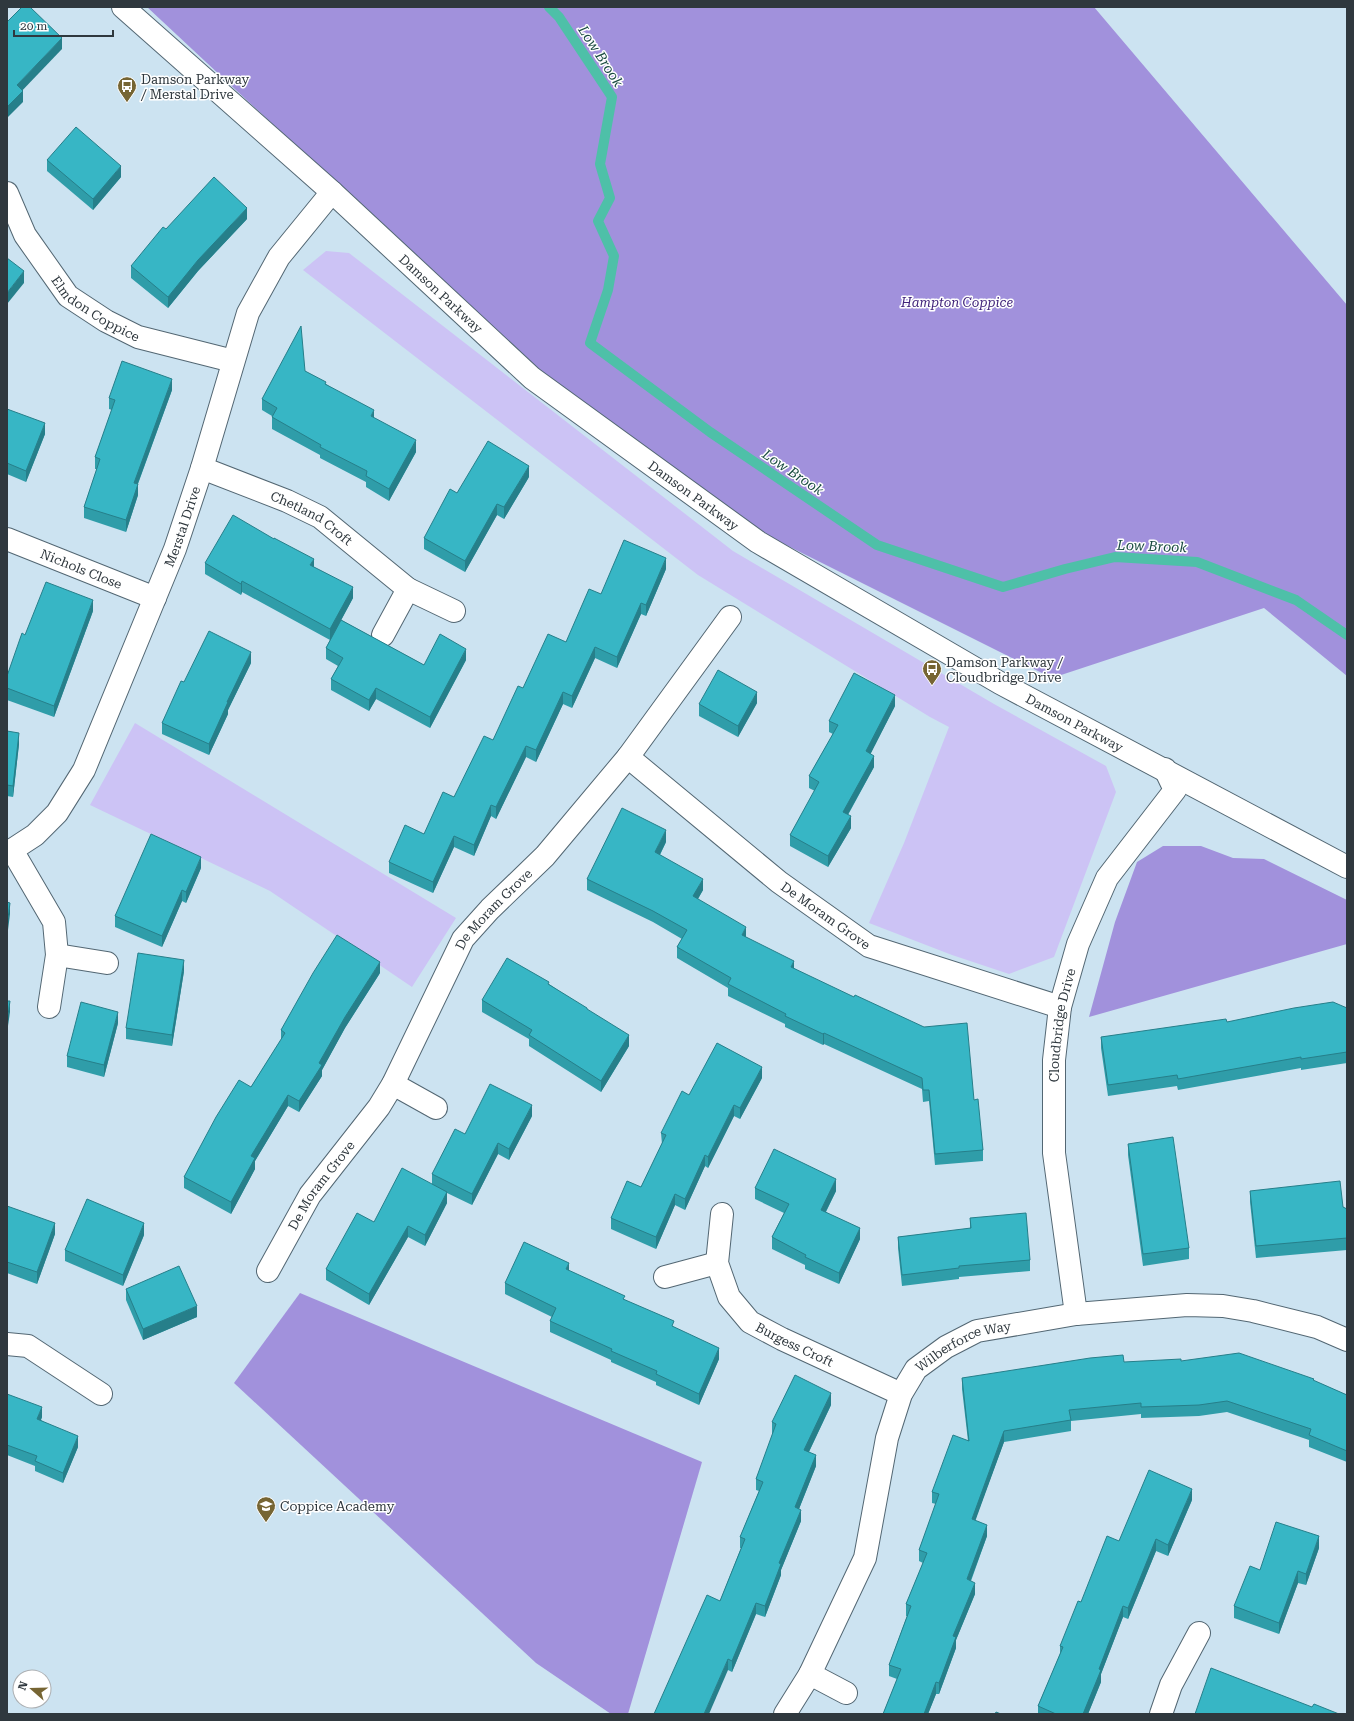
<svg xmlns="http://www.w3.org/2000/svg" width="1354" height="1721" viewBox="0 0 1354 1721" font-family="'Roboto Serif',serif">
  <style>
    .green { fill: #ccc3f5 }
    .forest { fill: #a191dc }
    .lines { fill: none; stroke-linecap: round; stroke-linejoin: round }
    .stream { stroke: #4ec0a8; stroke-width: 10 }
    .minor-casing { stroke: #536773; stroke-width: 24 }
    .tertiary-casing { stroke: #536773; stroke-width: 24 }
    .minor { stroke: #fff; stroke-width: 22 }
    .tertiary { stroke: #fff; stroke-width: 22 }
    .wall { fill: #2f9da9 }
    .shaded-wall { fill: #267f8a }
    .building { fill: #37b6c5; stroke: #267f8a }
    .labels { text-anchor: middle; stroke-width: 3; stroke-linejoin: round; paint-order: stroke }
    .poi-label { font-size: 13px; fill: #2f383e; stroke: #fff; text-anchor: start }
    .street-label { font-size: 13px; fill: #2f383e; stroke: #fff }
    .park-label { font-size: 13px; font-style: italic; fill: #41247b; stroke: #fff }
    .water-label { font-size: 14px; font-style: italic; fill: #1a4b41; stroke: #fff }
  </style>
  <rect width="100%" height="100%" fill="#cce3f1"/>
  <g class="green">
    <polygon points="326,251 349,253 733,551 994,704 1106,766 1116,792 1054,957 1009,974 952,955 869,923 904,843 949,727 930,717 698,575 303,270"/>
    <polygon points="135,723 456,918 412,987 270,891 90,805"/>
  </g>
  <g class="forest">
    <polygon points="147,7 1094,7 1347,305 1347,676 1264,608 1052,678 766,535 537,371"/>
    <polygon points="1163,846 1201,846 1233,858 1264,859 1347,900 1347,944 1089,1017 1115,922 1137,862"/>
    <polygon points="300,1293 702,1462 628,1714 611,1714 536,1663 234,1383"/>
  </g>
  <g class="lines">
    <polyline class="stream" points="549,7 559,17 612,97 600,164 610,198 598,221 614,256 608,290 590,343 710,432 877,545 1003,587 1065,569 1115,557 1197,562 1296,600 1347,635"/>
    <defs>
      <g id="minor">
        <path id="s1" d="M7,193l18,42 43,61 38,25 32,16 95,24"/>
        <path id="s2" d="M202,468l85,33 33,16 88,72 46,22"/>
        <path id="s3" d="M7,539l148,59"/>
        <polyline points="383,635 408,589"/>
        <polyline points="628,757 730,617"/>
        <polyline points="12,850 54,922 57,955 49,1007"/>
        <path id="s4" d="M7,851l5,-1 23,-15 22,-22 27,-43 91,-221 27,-81 46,-155 31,-56 53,-65"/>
        <polyline points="57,955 107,963"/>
        <polyline points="393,1084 436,1108"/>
        <path id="s5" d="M722,1214l-5,49 12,34 21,25 32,17 119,55"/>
        <path id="s6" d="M268,1271l42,-76 69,-88 14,-23 70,-145 27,-30 55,-53 83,-99 151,125 90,64 191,61"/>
        <polyline points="665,1277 717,1263"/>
        <path id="s7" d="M1076,1314l-22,-161v-93l6,-53 18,-63 29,-66 68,-88 -10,-21"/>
        <polyline points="7,1344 28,1346 101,1394"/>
        <path id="s8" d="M846,1693l-36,-19 55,-116 22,-120 14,-44 15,-25 30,-22 31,-16 99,-17 111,-9 36,1 30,5 64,16 30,13"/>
        <polyline points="785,1714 810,1674"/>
        <polyline points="1161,1714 1171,1685 1199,1633"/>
      </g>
      <g id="tertiary">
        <path id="s9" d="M123,7l209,185 200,186 226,164 242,141 347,184"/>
      </g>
    </defs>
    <use href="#minor" class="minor-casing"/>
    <use href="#tertiary" class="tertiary-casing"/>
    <use href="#minor" class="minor"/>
    <use href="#tertiary" class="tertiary"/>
  </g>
  <g class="wall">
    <polygon points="47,160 121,177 93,210 47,171"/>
    <polygon points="247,219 198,271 168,308 131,278 131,266"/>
    <polygon points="305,371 326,384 374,418 416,452 389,501 366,487 366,482 320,458 320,455 272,429 272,416 262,410 262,399"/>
    <polygon points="172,390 138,484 138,495 126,532 84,518 84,507 97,469 95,469 95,457 112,410 109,409 109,398"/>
    <polygon points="7,409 45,434 26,482 7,474"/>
    <polygon points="529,477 504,519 497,515 465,572 424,549 424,538"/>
    <polygon points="205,563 314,567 353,598 341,620 424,665 466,660 430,728 376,699 369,711 331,690 331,679 338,666 326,659 326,648 330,640 242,592 241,595 205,574"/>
    <polygon points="666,569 646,616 641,614 617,668 595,658 572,708 563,704 536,762 526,757 496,819 491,816 474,856 454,847 433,893 389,873 389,862 424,834 454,797 493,740 523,688 566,642 601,594"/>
    <polygon points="93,611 54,717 7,700 7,676 25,635"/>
    <polygon points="251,663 228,710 228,714 209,755 162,734 162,723 184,682"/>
    <polygon points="757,703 738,737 699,716 699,704"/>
    <polygon points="895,706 870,754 874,767 848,815 851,828 828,867 790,846 790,835 815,791 809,788 809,776 833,734 829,732 829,721"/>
    <polygon points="7,731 19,744 13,797 7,796"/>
    <polygon points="666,842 660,855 703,890 698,899 746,937 794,968 974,1100 983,1150 983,1161 935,1165 929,1101 923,1102 922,1089 824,1044 823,1045 785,1027 785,1024 728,996 728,988 677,958 677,947 682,939 653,922 587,890 587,879"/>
    <polygon points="201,868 186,903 182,901 162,947 115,927 115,916"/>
    <polygon points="184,971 172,1046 126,1039 126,1028"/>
    <polygon points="380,973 345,1028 322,1070 322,1076 299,1112 288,1106 255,1161 255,1169 231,1214 184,1188 184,1177 251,1087 281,1040 281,1030"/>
    <polygon points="549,984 587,1010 629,1046 601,1092 529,1046 529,1039 482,1012 482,1000"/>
    <polygon points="1347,1008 1347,1063 1301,1070 1301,1068 1178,1090 1177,1086 1108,1096 1101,1048 1101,1037"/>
    <polygon points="118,1023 104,1077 67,1067 67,1056"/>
    <polygon points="762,1078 740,1119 734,1116 708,1168 705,1166 685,1210 675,1205 656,1249 611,1229 611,1218 641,1187 662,1144 661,1133 689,1095"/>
    <polygon points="532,1116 509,1160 498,1154 472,1205 447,1193 447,1203 425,1246 408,1237 369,1305 326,1280 326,1269 374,1222 432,1184 432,1174 465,1134"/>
    <polygon points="1128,1144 1189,1248 1189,1259 1143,1266 1128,1155"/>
    <polygon points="755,1188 836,1191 826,1212 860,1239 839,1284 805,1269 805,1265 772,1249 772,1237 784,1213 755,1199"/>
    <polygon points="1250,1191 1343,1207 1347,1209 1347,1250 1256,1258 1250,1202"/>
    <polygon points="7,1206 55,1234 37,1284 7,1273"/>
    <polygon points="970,1218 1030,1260 1030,1271 959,1277 959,1279 902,1286 898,1248 898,1237 970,1229"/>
    <polygon points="144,1235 123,1286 65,1261 65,1250"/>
    <polygon points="569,1271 625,1300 674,1327 719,1359 699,1405 656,1385 656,1382 611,1362 611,1360 550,1332 550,1321 552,1317 505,1294 505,1283"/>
    <polygon points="126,1289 197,1317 143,1340 126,1300"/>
    <polygon points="1181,1361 1314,1381 1347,1395 1347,1462 1309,1447 1309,1440 1227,1412 1199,1416 1141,1418 1141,1414 1071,1421 1071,1431 1004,1442 975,1520 987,1536 971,1581 975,1594 956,1640 956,1648 939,1694 936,1694 928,1714 883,1714 897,1679 889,1676 889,1665 907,1616 906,1616 906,1604 923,1563 919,1561 919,1550 936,1504 932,1503 932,1492 968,1441 962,1389 962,1378 1124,1362"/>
    <polygon points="7,1394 42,1417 41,1420 78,1447 63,1483 35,1471 35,1466 7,1455"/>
    <polygon points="831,1405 809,1452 816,1466 799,1509 801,1521 781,1570 781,1575 765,1617 756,1614 732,1672 728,1670 720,1601 741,1548 740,1548 740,1537 759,1491 756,1490 756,1479 773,1434 772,1433 772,1422"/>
    <polygon points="1192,1500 1168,1556 1156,1551 1128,1619 1123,1617 1101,1674 1101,1682 1088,1714 1038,1714 1038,1706 1060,1654 1060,1646 1081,1602 1119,1541"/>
    <polygon points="1319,1548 1306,1585 1298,1583 1279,1634 1234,1618 1234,1606 1260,1570"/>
  </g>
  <g class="shaded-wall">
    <polygon points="62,38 62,49 17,96 17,85"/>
    <polygon points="23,91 23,102 7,118 7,107"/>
    <polygon points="121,166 121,177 93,210 93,199"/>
    <polygon points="247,208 247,219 198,271 168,308 168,297 198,260"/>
    <polygon points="24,271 24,283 7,304 7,293"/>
    <polygon points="172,379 172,390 134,494 134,483"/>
    <polygon points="374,410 374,421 371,416"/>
    <polygon points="45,423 45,434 26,482 26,471"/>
    <polygon points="416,440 416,452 389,501 389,489"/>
    <polygon points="529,466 529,477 504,519 504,507"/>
    <polygon points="138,484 138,495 126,532 126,520"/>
    <polygon points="497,504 497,515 465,572 465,561"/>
    <polygon points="666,558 666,569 646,616 646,605"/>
    <polygon points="314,559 314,570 310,565"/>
    <polygon points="242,581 242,592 241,595 241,584"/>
    <polygon points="353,587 353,598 330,641 330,629"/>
    <polygon points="93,600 93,611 54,717 54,706"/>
    <polygon points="641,603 641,614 617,668 617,657"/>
    <polygon points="595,647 595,658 572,708 572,696"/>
    <polygon points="466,649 466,660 430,728 430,717"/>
    <polygon points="251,652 251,663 228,710 228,714 209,755 209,744 227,702"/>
    <polygon points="376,688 376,699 369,711 369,700"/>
    <polygon points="563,692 563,704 536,762 536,750"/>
    <polygon points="757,692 757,703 738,737 738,726"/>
    <polygon points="895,695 895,706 866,763 866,751"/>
    <polygon points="19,733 19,744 13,797 13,786"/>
    <polygon points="526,746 526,757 496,819 496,807"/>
    <polygon points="874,756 874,767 843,823 843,812"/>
    <polygon points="491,805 491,816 474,856 474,845"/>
    <polygon points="851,816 851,828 828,867 828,856"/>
    <polygon points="666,830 666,842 655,864 655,852"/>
    <polygon points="454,836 454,847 433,893 433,882"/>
    <polygon points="201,857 201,868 186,903 186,892"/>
    <polygon points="703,879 703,890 693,907 693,896"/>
    <polygon points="182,890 182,901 162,947 162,936"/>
    <polygon points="10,903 10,914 7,938 7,926"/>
    <polygon points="746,927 746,938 742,935"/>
    <polygon points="184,960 184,971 172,1046 172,1035"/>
    <polygon points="794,961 794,973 791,967"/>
    <polygon points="380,962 380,973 345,1028 322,1070 322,1076 299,1112 299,1101 319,1063 345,1017"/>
    <polygon points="10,1001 10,1012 7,1033 7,1022"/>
    <polygon points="118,1012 118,1023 104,1077 104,1065"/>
    <polygon points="824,1033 824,1044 823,1045 823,1034"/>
    <polygon points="629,1035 629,1046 601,1092 601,1081"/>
    <polygon points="762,1067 762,1078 740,1119 740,1108"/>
    <polygon points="288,1095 288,1106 255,1161 255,1169 231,1214 231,1202 251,1156"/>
    <polygon points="532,1105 532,1116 509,1160 509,1149"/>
    <polygon points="734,1105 734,1116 708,1168 708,1157"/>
    <polygon points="498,1143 498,1154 472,1205 472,1194"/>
    <polygon points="705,1155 705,1166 685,1210 685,1199"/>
    <polygon points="836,1179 836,1191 821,1221 821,1210"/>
    <polygon points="447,1192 447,1203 425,1246 425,1235"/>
    <polygon points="675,1194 675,1205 656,1249 656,1237"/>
    <polygon points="55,1223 55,1234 37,1284 37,1272"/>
    <polygon points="144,1223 144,1235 123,1286 123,1275"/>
    <polygon points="408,1226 408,1237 369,1305 369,1294"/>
    <polygon points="860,1228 860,1239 839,1284 839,1273"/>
    <polygon points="569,1263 569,1274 566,1269"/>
    <polygon points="197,1306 197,1317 143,1340 143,1329"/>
    <polygon points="719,1348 719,1359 699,1405 699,1394"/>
    <polygon points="831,1393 831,1405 804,1462 804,1450"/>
    <polygon points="42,1407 42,1417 37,1429 37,1419"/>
    <polygon points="1004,1431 1004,1442 972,1530 972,1519"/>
    <polygon points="78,1436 78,1447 63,1483 63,1473"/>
    <polygon points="816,1455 816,1466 795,1519 795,1507"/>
    <polygon points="1192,1489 1192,1500 1168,1556 1168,1545"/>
    <polygon points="801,1510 801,1521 781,1570 781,1575 765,1617 765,1606 779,1563"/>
    <polygon points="987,1525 987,1536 967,1590 967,1579"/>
    <polygon points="1319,1536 1319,1548 1306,1585 1306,1574"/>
    <polygon points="1156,1539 1156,1551 1128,1619 1128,1608"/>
    <polygon points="1298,1571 1298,1583 1279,1634 1279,1623"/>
    <polygon points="975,1583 975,1594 956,1640 956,1648 939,1694 939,1683 953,1636"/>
    <polygon points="756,1603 756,1614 732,1672 732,1661"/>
    <polygon points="1123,1606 1123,1617 1101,1674 1101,1682 1088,1714 1083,1714 1099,1669"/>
    <polygon points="728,1659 728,1670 709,1714 704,1714"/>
    <polygon points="936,1682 936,1694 928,1714 924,1714"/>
  </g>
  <g class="building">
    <polygon points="22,7 30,7 62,38 17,85 23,91 7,107 7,22"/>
    <polygon points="76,127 121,166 93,199 47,160"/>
    <polygon points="214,177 247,208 198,260 168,297 131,266 163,227 166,229"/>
    <polygon points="7,258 24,271 7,293"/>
    <polygon points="301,326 305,371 326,382 325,384 374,410 371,416 416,440 389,489 366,476 367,471 320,447 321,445 272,417 277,408 262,399"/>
    <polygon points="122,361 172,379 134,483 138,484 126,520 84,507 100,459 95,457 115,400 109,398"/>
    <polygon points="7,409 45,423 26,471 7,463"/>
    <polygon points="488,441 529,466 504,507 497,504 465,561 424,538 450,489 457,493"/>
    <polygon points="233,515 274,539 274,538 314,559 310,565 353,587 330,629 242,581 241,584 205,563"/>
    <polygon points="624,540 666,558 646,605 641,603 617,657 595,647 572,696 563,692 536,750 526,746 496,807 491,805 474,845 454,836 433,882 389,862 405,825 424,834 443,792 454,797 484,736 493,740 518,686 523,688 548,634 566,642 589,589 601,594"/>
    <polygon points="46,582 93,600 54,706 7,688 7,676 22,633 25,635"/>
    <polygon points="341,620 424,665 440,634 466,649 430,717 376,688 369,700 331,679 343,658 326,648"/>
    <polygon points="209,631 251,652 227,702 228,702 209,744 162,723 181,681 184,682"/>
    <polygon points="718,670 757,692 738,726 699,704"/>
    <polygon points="854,673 895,695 866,751 874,756 843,812 851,816 828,856 790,835 819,782 809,776 838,725 829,721"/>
    <polygon points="7,731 19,733 13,786 7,785"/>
    <polygon points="622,808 666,830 655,852 703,879 693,896 746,927 742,935 794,961 791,967 854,997 855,995 924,1027 967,1023 974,1100 978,1099 983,1150 935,1154 929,1090 923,1090 922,1078 824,1033 823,1034 785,1016 786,1014 728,984 731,978 677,947 687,930 653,911 587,879"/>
    <polygon points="151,834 201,857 186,892 182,890 162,936 115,916"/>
    <polygon points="7,902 10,903 7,926"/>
    <polygon points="337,935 380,962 345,1017 319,1063 322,1065 299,1101 288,1095 251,1156 255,1158 231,1202 184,1177 216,1117 239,1080 251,1087 285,1033 281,1030 313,973"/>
    <polygon points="138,953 184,960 172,1035 126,1028"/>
    <polygon points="507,958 549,982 548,984 587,1008 587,1009 629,1035 601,1081 529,1035 532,1030 482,1000"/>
    <polygon points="7,1001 10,1001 7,1022"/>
    <polygon points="81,1002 118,1012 104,1065 67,1056"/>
    <polygon points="1333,1002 1347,1008 1347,1052 1301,1059 1301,1057 1178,1079 1177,1075 1108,1085 1101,1037 1226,1019 1227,1022 1294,1008"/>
    <polygon points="717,1043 762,1067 740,1108 734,1105 708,1157 705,1155 685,1199 675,1194 656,1237 611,1218 627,1181 641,1187 666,1135 661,1133 682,1091 689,1095"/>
    <polygon points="490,1084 532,1105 509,1149 498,1143 472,1194 432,1174 455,1129 465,1134"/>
    <polygon points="1173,1137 1189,1248 1143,1254 1128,1144"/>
    <polygon points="774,1149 836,1179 821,1210 860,1228 839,1273 805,1257 806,1255 772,1237 789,1204 755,1188"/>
    <polygon points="402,1168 447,1192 425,1235 408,1226 369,1294 326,1269 357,1213 374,1222"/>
    <polygon points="1340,1181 1343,1207 1347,1209 1347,1238 1256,1246 1250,1191"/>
    <polygon points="87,1199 144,1223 123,1275 65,1250"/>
    <polygon points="7,1206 55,1223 37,1272 7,1262"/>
    <polygon points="1026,1213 1030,1260 959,1266 959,1268 902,1275 898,1237 971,1228 970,1218"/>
    <polygon points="524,1242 569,1263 566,1269 625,1296 623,1299 674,1321 672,1326 719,1348 699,1394 656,1374 657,1371 611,1351 612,1349 550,1321 556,1308 505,1283"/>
    <polygon points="179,1266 197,1306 143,1329 126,1289"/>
    <polygon points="1239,1353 1314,1379 1313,1380 1347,1395 1347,1451 1309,1435 1311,1429 1227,1401 1199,1405 1141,1407 1141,1403 1069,1410 1071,1420 1004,1431 972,1519 987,1525 967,1579 975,1583 953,1636 956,1637 939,1683 936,1682 924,1714 883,1714 901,1669 889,1665 911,1606 906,1604 927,1553 919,1550 939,1494 932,1492 953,1435 969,1441 962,1378 1090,1358 1123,1355 1124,1362 1181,1359 1181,1361"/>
    <polygon points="795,1375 831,1393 804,1450 816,1455 795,1507 801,1510 779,1563 781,1564 765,1606 756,1603 732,1661 728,1659 704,1714 654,1714 707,1595 720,1601 745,1539 740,1537 763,1482 756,1479 776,1424 772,1422"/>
    <polygon points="7,1394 42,1407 37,1419 78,1436 63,1473 35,1461 37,1456 7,1445"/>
    <polygon points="1149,1470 1192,1489 1168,1545 1156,1539 1128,1608 1123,1606 1099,1669 1101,1670 1083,1714 1056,1714 1038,1706 1063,1647 1060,1646 1078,1601 1081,1602 1107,1536 1119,1541"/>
    <polygon points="1276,1522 1319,1536 1306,1574 1298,1571 1279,1623 1234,1606 1250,1566 1260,1570"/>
    <polygon points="1211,1668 1312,1707 1314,1704 1339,1714 1195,1714"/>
    <polygon points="996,1712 1001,1714 995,1714"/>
  </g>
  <defs>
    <symbol id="bus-pin" viewBox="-11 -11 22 30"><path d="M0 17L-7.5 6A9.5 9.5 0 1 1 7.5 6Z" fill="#766533" stroke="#fff"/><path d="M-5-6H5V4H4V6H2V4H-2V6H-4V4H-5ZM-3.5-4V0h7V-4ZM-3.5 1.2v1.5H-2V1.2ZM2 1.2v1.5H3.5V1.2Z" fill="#fff"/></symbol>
    <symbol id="school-pin" viewBox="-11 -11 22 30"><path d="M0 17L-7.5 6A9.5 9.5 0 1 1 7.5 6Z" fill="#766533" stroke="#fff"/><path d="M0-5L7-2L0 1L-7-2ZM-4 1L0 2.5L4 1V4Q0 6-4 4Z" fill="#fff"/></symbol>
  </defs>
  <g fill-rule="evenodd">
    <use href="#bus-pin" x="116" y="75" width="22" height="30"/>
    <use href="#bus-pin" x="921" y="658" width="22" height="30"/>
    <use href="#school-pin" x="255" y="1495" width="22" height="30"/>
  </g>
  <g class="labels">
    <g class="poi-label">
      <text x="141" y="84">Damson Parkway<tspan x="141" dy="15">/ Merstal Drive</tspan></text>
      <text x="946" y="667">Damson Parkway /<tspan x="946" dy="15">Cloudbridge Drive</tspan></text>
      <text x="280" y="1511">Coppice Academy</text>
    </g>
    <g class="street-label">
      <text dy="5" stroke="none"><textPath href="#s9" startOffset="428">Damson Parkway</textPath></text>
      <text dy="5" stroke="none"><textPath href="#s1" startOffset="150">Elmdon Coppice</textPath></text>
      <text dy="5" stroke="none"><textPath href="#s9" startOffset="752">Damson Parkway</textPath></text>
      <text dy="5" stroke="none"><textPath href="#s2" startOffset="121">Chetland Croft</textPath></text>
      <text dy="5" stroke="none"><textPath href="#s4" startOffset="377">Merstal Drive</textPath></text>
      <text dy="5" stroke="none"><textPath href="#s3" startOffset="80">Nichols Close</textPath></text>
      <text dy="5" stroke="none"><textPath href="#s9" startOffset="1196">Damson Parkway</textPath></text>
      <text dy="5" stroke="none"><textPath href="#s6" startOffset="429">De Moram Grove</textPath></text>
      <text dy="5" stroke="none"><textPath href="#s6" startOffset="886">De Moram Grove</textPath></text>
      <text dy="5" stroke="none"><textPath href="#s7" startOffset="291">Cloudbridge Drive</textPath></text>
      <text dy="5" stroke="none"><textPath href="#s6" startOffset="101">De Moram Grove</textPath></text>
      <text dy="5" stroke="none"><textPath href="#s5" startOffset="168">Burgess Croft</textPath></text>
      <text dy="5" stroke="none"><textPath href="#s8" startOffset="420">Wilberforce Way</textPath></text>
    </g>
    <g class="park-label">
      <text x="957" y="307">Hampton Coppice</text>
    </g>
    <g class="water-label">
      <text transform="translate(601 56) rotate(57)" y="5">Low Brook</text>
      <text transform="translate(793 472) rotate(34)" y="5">Low Brook</text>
      <text transform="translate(1152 546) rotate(2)" y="5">Low Brook</text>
    </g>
  </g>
  <rect width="1354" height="1721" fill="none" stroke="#2f383e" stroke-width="16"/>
  <g transform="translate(32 1689) rotate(290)"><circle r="19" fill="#ffffff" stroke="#acafb2"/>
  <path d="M0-3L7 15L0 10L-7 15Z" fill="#766533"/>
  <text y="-6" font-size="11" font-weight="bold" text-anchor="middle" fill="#2f383e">N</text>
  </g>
  <path d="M14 30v6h99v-6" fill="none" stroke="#2f383e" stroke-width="2"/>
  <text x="20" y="30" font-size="12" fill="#2f383e" stroke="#ffffff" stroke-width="3" paint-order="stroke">20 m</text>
</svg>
